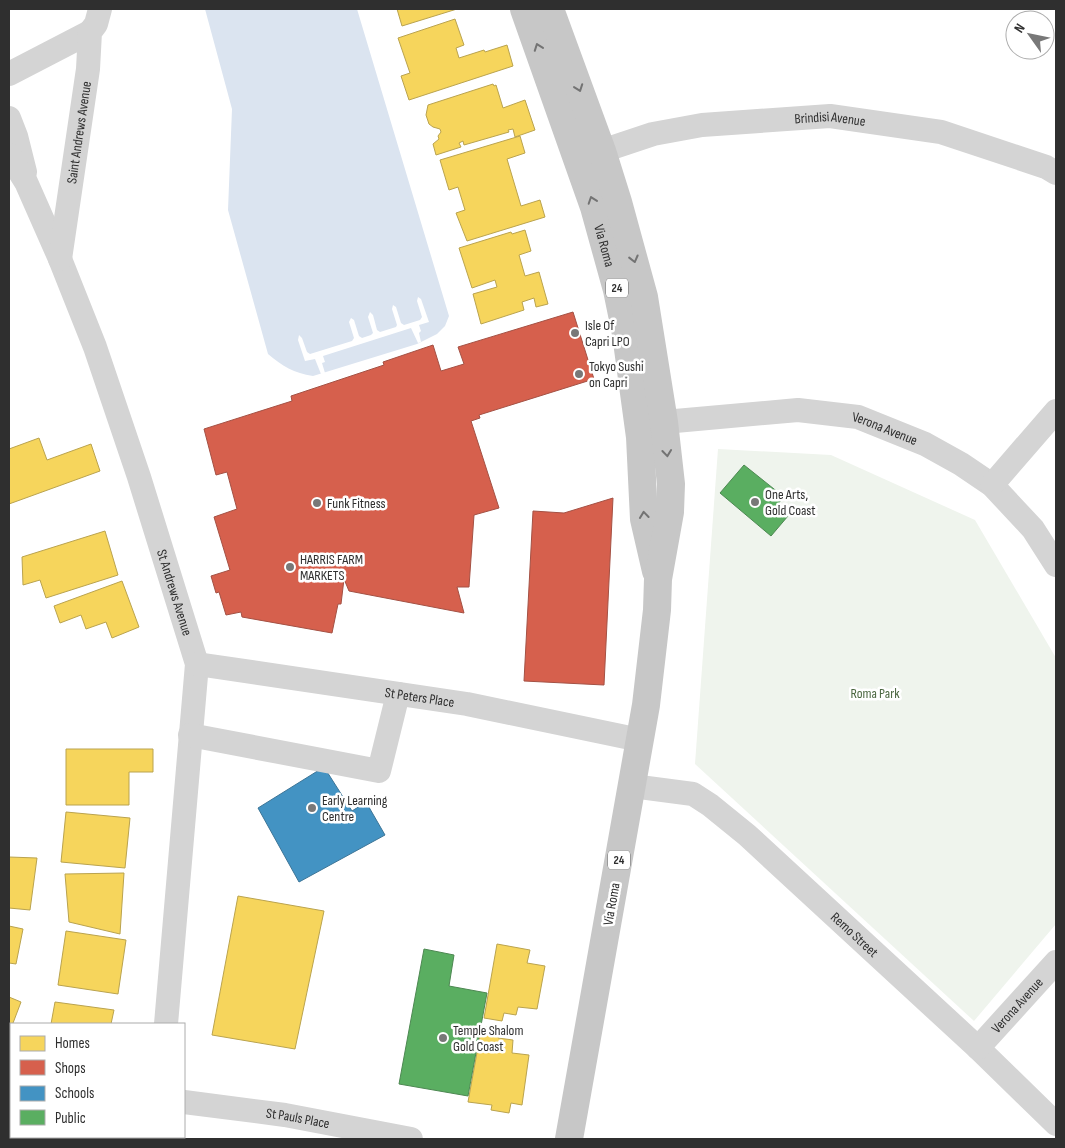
<svg xmlns="http://www.w3.org/2000/svg" width="1065" height="1148" viewBox="0 0 1065 1148" font-family="'Sofia Sans Condensed',sans-serif">
  <style>
    .green { fill: #eff4ed }
    .water { fill: #dbe4f0 }
    .pier { fill: #fff }
    .homes { fill: #f6d55c; stroke: #baa34e }
    .shops { fill: #d6604d; stroke: #a45144 }
    .schools { fill: #4393c3; stroke: #3d7597 }
    .public { fill: #5aae61; stroke: #4d8852 }
    .lines { fill: none; stroke-linecap: round; stroke-linejoin: round }
    .minor { stroke: #d4d4d4; stroke-width: 24 }
    .major { stroke: #c7c7c7; stroke-width: 28 }
    .oneway { stroke: #737373 }
    .poi-dot { fill: #787878; stroke: #fff; stroke-width: 2 }
    .labels { text-anchor: middle; stroke-width: 5; stroke-linejoin: round; paint-order: stroke }
    .shield { fill: #fff; stroke: #6d6d6d; stroke-width: 1 }
    .shield-label { font-size: 12px; font-weight: bold; fill: #2f2f2f }
    .street-label { font-size: 14px; fill: #2f2f2f; stroke: #fff }
    .poi-label { font-size: 14px; fill: #2f2f2f; stroke: #fff; text-anchor: start }
    .park-label { font-size: 14px; fill: #4b6740; stroke: #fff }
  </style>
  <rect width="100%" height="100%" fill="#fff"/>
  <polygon class="green" points="718,449 831,455 975,520 1056,658 1056,924 974,1021 695,764"/>
  <path class="water" d="M205,9h152l92,307 -4,10 -8,8 -20,10 -104,32c-19,-3 -31,-10 -45,-22l-40,-144 4,-101z"/>
  <polygon class="pier" points="418,297 421,299 429,322 419,325 421,331 419,333 421,342 418,343 411,328 323,356 325,362 322,363 325,373 321,374 315,359 305,361 298,340 299,335 302,338 307,352 310,354 352,341 354,338 349,322 351,318 354,320 359,336 362,338 371,335 373,333 368,317 370,312 373,315 377,330 380,332 396,327 397,325 392,309 393,305 396,307 401,323 404,325 420,320 422,317 417,301"/>
  <g class="homes">
    <polygon points="397,9 457,9 402,26"/>
    <polygon points="455,19 464,45 456,48 459,58 484,50 485,52 507,45 513,66 409,100 401,76 410,73 398,38"/>
    <polygon points="493,84 494,86 496,85 503,108 525,100 535,130 515,137 513,129 508,130 509,132 464,145 463,141 459,143 461,147 436,155 433,144 439,139 438,136 441,132 440,129 433,127 429,124 426,115 428,105"/>
    <polygon points="520,136 525,153 507,159 521,206 540,200 545,217 467,241 456,213 465,210 458,187 449,190 440,160"/>
    <polygon points="525,230 531,251 519,255 525,276 539,272 548,304 536,307 534,298 522,302 524,310 481,324 473,294 497,287 495,280 472,288 459,248 511,232 512,234"/>
    <polygon points="39,438 47,460 91,444 100,471 9,504 9,449"/>
    <polygon points="105,531 118,575 46,598 40,580 23,585 22,557"/>
    <polygon points="122,581 139,627 112,638 106,622 86,629 81,615 60,623 54,606"/>
    <polygon points="66,749 153,749 153,772 129,772 129,805 66,805"/>
    <polygon points="66,812 130,818 125,868 61,862"/>
    <polygon points="9,857 37,858 30,910 9,908"/>
    <polygon points="124,873 120,934 69,922 65,874"/>
    <polygon points="238,896 324,911 295,1049 212,1035"/>
    <polygon points="9,926 23,929 16,964 9,963"/>
    <polygon points="66,931 126,940 118,994 58,985"/>
    <polygon points="497,944 530,950 527,963 545,966 537,1009 518,1007 516,1015 504,1013 502,1021 484,1018"/>
    <polygon points="9,997 21,1002 10,1031 9,1031"/>
    <polygon points="55,1002 114,1010 111,1024 51,1024"/>
    <polygon points="484,1027 500,1029 498,1038 513,1040 512,1053 529,1055 522,1105 511,1103 509,1113 491,1110 492,1105 468,1102 480,1036 483,1036"/>
    <polygon points="27,1137 91,1137 90,1139 26,1139"/>
  </g>
  <g class="shops">
    <polygon points="573,312 594,379 479,415 480,418 471,421 499,508 474,515 469,587 457,587 464,613 349,591 344,579 341,604 338,604 332,633 242,617 241,612 226,615 219,592 216,593 211,576 230,570 214,517 237,509 227,472 216,475 204,429 292,401 291,396 384,365 383,362 433,345 441,371 464,364 458,347"/>
    <polygon points="613,498 604,685 524,681 533,511 564,513"/>
  </g>
  <polygon class="schools" points="324,767 352,811 366,802 385,835 299,882 258,808"/>
  <g class="public">
    <polygon points="744,465 784,497 776,506 788,516 771,536 720,493"/>
    <polygon points="424,949 454,955 449,986 487,993 468,1096 399,1084"/>
  </g>
  <g class="lines">
    <g class="minor">
      <polyline points="9,74 90,32"/>
      <polyline points="9,118 16,136 25,172"/>
      <path id="s1" d="M602,151l51,-17 49,-9 128,-9 111,16 105,35 10,6"/>
      <path id="s2" d="M9,155l17,27 34,77 35,88 44,130 58,187 -31,360"/>
      <path id="s3" d="M60,259l28,-190 2,-37 6,-8 4,-15"/>
      <path id="s4" d="M664,422l134,-12 60,7 67,27 36,20 31,21 41,44 23,36"/>
      <polyline points="992,485 1056,411"/>
      <path id="s5" d="M197,664l270,40 173,36"/>
      <polyline points="190,735 379,771 398,694"/>
      <path id="s6" d="M632,786l61,8 17,11 37,30 231,213 78,76"/>
      <path id="s7" d="M978,1048l78,-86"/>
      <polyline points="9,1074 11,1074"/>
      <path id="s8" d="M184,1102l101,13 126,24"/>
      <polyline points="143,1139 144,1137"/>
    </g>
    <g class="major">
      <path id="s9" d="M524,9l70,198 23,83 9,44 14,103 4,82 12,52"/>
      <polyline points="550,9 602,151 618,202 644,297 664,422 671,484 670,512 658,579 657,610 646,705 569,1139"/>
    </g>
  </g>
  <defs><path id="oneway-chevron" d="M-2-3.5L2.5 0L-2 3.5" fill="none" stroke-width="1.6" stroke-linecap="round" stroke-linejoin="round" transform="scale(1.25)"/></defs>
  <g class="oneway">
    <use href="#oneway-chevron" transform="translate(538 47) rotate(-110)"/>
    <use href="#oneway-chevron" transform="translate(579 88) rotate(70)"/>
    <use href="#oneway-chevron" transform="translate(592 200) rotate(-109)"/>
    <use href="#oneway-chevron" transform="translate(634 259) rotate(76)"/>
    <use href="#oneway-chevron" transform="translate(667 453) rotate(84)"/>
    <use href="#oneway-chevron" transform="translate(644 515) rotate(-96)"/>
  </g>
  <g class="poi-dot">
    <circle cx="575" cy="333" r="5"/>
    <circle cx="579" cy="374" r="5"/>
    <circle cx="755" cy="502" r="5"/>
    <circle cx="317" cy="503" r="5"/>
    <circle cx="290" cy="567" r="5"/>
    <circle cx="312" cy="808" r="5"/>
    <circle cx="443" cy="1038" r="5"/>
  </g>
  <g class="labels">
    <g class="shield">
      <rect x="606" y="278.5" width="22" height="19" rx="4"/>
      <rect x="608" y="850.5" width="22" height="19" rx="4"/>
    </g>
    <g class="shield-label">
      <text x="617" y="292">24</text>
      <text x="619" y="864">24</text>
    </g>
    <g class="street-label">
      <text dy="5" stroke="none"><textPath href="#s1" startOffset="232">Brindisi Avenue</textPath></text>
      <text dy="5" stroke="none"><textPath href="#s3" startOffset="128">Saint Andrews Avenue</textPath></text>
      <text dy="5" stroke="none"><textPath href="#s9" startOffset="250">Via Roma</textPath></text>
      <text dy="5" stroke="none"><textPath href="#s4" startOffset="224">Verona Avenue</textPath></text>
      <text dy="5" stroke="none"><textPath href="#s2" startOffset="469">St Andrews Avenue</textPath></text>
      <text dy="5" stroke="none"><textPath href="#s5" startOffset="225">St Peters Place</textPath></text>
      <text transform="translate(611 904) rotate(-80)" y="5">Via Roma</text>
      <text dy="5" stroke="none"><textPath href="#s6" startOffset="276">Remo Street</textPath></text>
      <text dy="5" stroke="none"><textPath href="#s7" startOffset="58">Verona Avenue</textPath></text>
      <text dy="5" stroke="none"><textPath href="#s8" startOffset="115">St Pauls Place</textPath></text>
    </g>
    <g class="poi-label">
      <text x="585" y="330">Isle Of<tspan x="585" dy="16">Capri LPO</tspan></text>
      <text x="589" y="371">Tokyo Sushi<tspan x="589" dy="16">on Capri</tspan></text>
      <text x="765" y="499">One Arts,<tspan x="765" dy="16">Gold Coast</tspan></text>
      <text x="327" y="508">Funk Fitness</text>
      <text x="300" y="564">HARRIS FARM<tspan x="300" dy="16">MARKETS</tspan></text>
      <text x="322" y="805">Early Learning<tspan x="322" dy="16">Centre</tspan></text>
      <text x="453" y="1035">Temple Shalom<tspan x="453" dy="16">Gold Coast</tspan></text>
    </g>
    <g class="park-label">
      <text x="875" y="698">Roma Park</text>
    </g>
  </g>
  <rect width="1065" height="1148" fill="none" stroke="#2f2f2f" stroke-width="20"/>
  <rect x="10" y="1023" width="175" height="115" fill="#ffffff" stroke="#acacac"/>
  <rect x="20" y="1036" width="25" height="15" fill="#f6d55c" stroke="#acacac"/>
  <text x="55" y="1048" font-size="15" fill="#2f2f2f">Homes</text>
  <rect x="20" y="1060" width="25" height="15" fill="#d6604d" stroke="#acacac"/>
  <text x="55" y="1073" font-size="15" fill="#2f2f2f">Shops</text>
  <rect x="20" y="1086" width="25" height="15" fill="#4393c3" stroke="#acacac"/>
  <text x="55" y="1098" font-size="15" fill="#2f2f2f">Schools</text>
  <rect x="20" y="1110" width="25" height="15" fill="#5aae61" stroke="#acacac"/>
  <text x="55" y="1123" font-size="15" fill="#2f2f2f">Public</text>
  <g transform="translate(1030 35) rotate(303)"><circle r="24" fill="#ffffff" stroke="#acacac"/>
  <path d="M0-4L9 19L0 12L-9 19Z" fill="#787878"/>
  <text y="-8" font-size="14" font-weight="bold" text-anchor="middle" fill="#2f2f2f">N</text>
  </g>
</svg>
